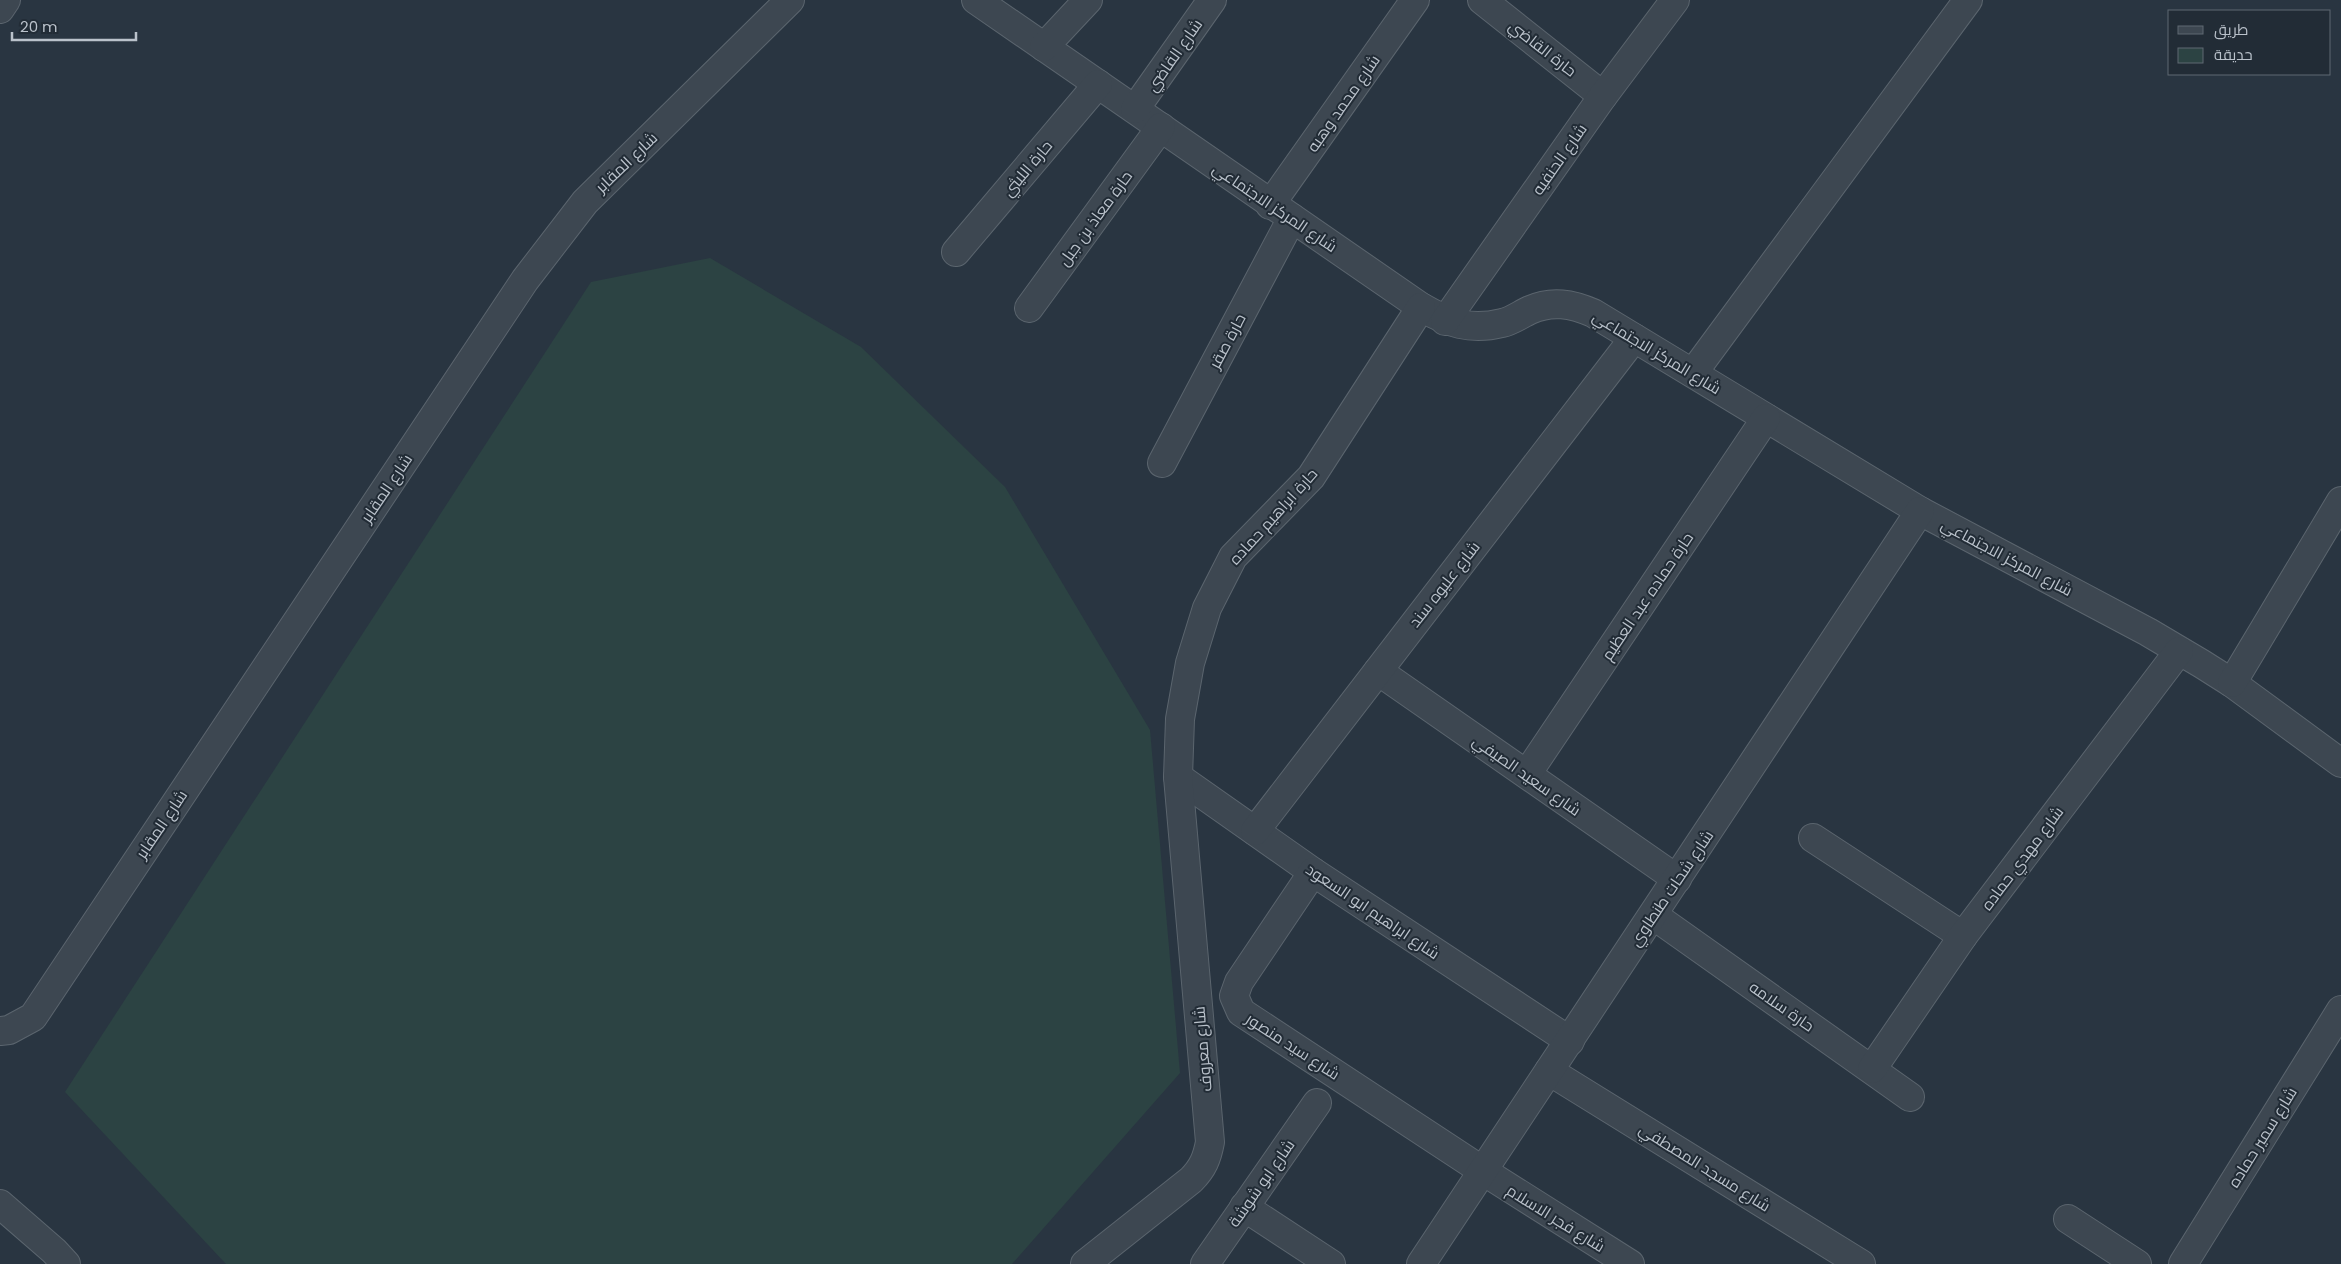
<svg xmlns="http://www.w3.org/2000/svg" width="2341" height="1264" viewBox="0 0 2341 1264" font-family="Poppins,Cairo,sans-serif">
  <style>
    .green { fill: #2c4343 }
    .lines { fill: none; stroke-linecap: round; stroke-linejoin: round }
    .minor-casing { stroke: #5b656e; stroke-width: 30 }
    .minor { stroke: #3d4751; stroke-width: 28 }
    .labels { text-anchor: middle; stroke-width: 4; stroke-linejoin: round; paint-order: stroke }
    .street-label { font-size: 16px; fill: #bac2cb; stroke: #222c36 }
  </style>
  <rect width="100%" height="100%" fill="#293541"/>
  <polygon class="green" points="710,258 861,347 1005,487 1150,730 1180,1073 1012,1264 226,1264 65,1092 591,282"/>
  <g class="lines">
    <defs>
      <g id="minor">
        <path d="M976,0l445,307c28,16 49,24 81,16 10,-2 19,-9 28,-13 22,-10 42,-6 63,3l327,198 228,121 54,32 30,19 109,80"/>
        <polyline points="1482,0 1603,96"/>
        <polyline points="0,9 6,0"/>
        <polyline points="1044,47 1088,0"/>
        <polyline points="1135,109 1212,0"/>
        <polyline points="1270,205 1415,0"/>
        <polyline points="956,252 1098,84"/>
        <polyline points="1029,308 1161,127"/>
        <polyline points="1445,321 1603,96 1675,0"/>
        <polyline points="1693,373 1968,0"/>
        <polyline points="1162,463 1292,218"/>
        <polyline points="1378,671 1677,879"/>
        <polyline points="2232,683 2341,501"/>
        <polyline points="1527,774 1766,418"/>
        <polyline points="1178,777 1313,872 1570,1041"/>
        <polyline points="1255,831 1634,338"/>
        <polyline points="1813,838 1963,936"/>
        <polyline points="1313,872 1239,982 1234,996 1241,1012 1483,1171 1630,1264"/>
        <polyline points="1653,915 1910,1097"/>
        <polyline points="0,1031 9,1030 33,1017 525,280 585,202 790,0"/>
        <polyline points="1872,1069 1963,936 2179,651"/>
        <polyline points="1549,1071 1861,1264"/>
        <polyline points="0,1204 54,1251 66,1264"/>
        <polyline points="1244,1207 1331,1264"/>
        <polyline points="2068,1219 2137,1264"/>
        <path d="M1085,1264l106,-84c12,-12 16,-22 19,-38l-32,-365 2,-58 10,-56 17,-55 26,-51 78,-80 110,-170"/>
        <polyline points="1205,1264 1317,1103"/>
        <polyline points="1421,1264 1920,511"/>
        <polyline points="2183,1264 2341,1010"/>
      </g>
    </defs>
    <use href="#minor" class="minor-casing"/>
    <use href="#minor" class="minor"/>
  </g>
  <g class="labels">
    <g class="street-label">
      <text transform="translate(1543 48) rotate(38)" y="6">حارة القاضي</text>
      <text transform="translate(1174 55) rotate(-55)" y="6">شارع القاضي</text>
      <text transform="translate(1343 103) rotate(-55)" y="6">شارع محمد وهبه</text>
      <text transform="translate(1559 159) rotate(-55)" y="6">شارع الحنفيه</text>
      <text transform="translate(626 162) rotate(-44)" y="6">شارع المقابر</text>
      <text transform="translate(1027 168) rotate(-50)" y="6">حارة الليثي</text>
      <text transform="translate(1275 207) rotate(34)" y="6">شارع المركز الاجتماعي</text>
      <text transform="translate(1095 218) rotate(-54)" y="6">حارة معاذ بن جبل</text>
      <text transform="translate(1227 341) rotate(-62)" y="6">حارة صقر</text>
      <text transform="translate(1657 352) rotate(31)" y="6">شارع المركز الاجتماعي</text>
      <text transform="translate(386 488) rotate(-56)" y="6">شارع المقابر</text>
      <text transform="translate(1273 516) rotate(-48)" y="6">حارة ابراهيم حماده</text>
      <text transform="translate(2007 557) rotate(28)" y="6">شارع المركز الاجتماعي</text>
      <text transform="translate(1444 584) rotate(-52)" y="6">شارع عليوه سند</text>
      <text transform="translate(1647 596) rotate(-56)" y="6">حارة حماده عبد العظيم</text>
      <text transform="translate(1527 775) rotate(35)" y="6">شارع سعيد الصيفي</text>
      <text transform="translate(161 824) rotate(-56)" y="6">شارع المقابر</text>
      <text transform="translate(2022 858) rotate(-53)" y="6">شارع مهدي حماده</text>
      <text transform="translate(1671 888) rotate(-56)" y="6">شارع شحات طنطاوي</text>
      <text transform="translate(1373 911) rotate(34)" y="6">شارع ابراهيم ابو السعود</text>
      <text transform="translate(1782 1006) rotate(35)" y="6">حارة سلامه</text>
      <text transform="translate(1293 1046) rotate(33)" y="6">شارع سيد منصور</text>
      <text transform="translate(1202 1049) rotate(-95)" y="6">شارع معروف</text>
      <text transform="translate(2262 1137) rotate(-58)" y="6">شارع سمير حماده</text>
      <text transform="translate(1705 1167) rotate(32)" y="6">شارع مسجد المصطفي</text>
      <text transform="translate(1261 1183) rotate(-55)" y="6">شارع ابو شوشة</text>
      <text transform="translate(1556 1218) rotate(32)" y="6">شارع فجر الاسلام</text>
    </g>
  </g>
  <rect x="2168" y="10" width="162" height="65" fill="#222c36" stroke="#5f6872"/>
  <rect x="2178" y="26" width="25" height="8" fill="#3d4751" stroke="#5f6872"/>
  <text x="2214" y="35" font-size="15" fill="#bac2cb">طريق</text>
  <rect x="2178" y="48" width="25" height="15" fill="#2c4343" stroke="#5f6872"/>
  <text x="2214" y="60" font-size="15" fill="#bac2cb">حديقة</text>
  <path d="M12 32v8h124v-8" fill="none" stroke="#bac2cb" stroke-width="2.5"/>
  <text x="20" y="32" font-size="15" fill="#bac2cb" stroke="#222c36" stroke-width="4" paint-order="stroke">20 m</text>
</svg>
